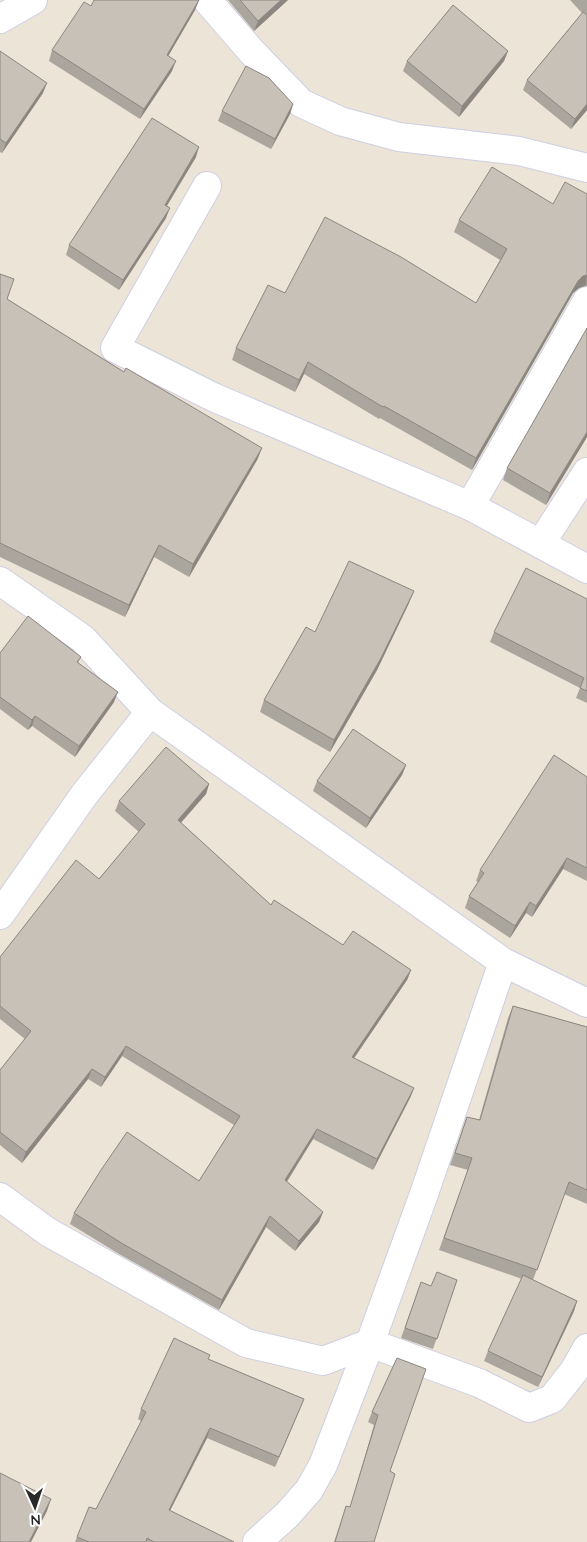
<svg xmlns="http://www.w3.org/2000/svg" width="587" height="1542" viewBox="0 0 587 1542" font-family="Quicksand,sans-serif">
  <style>
    .lines { fill: none; stroke-linecap: round; stroke-linejoin: round }
    .street-casing { stroke: #cdcfe3; stroke-width: 30 }
    .street { stroke: #fff; stroke-width: 28 }
    .wall { fill: #aba69d }
    .shaded-wall { fill: #8b8780 }
    .building { fill: #c7c1b7; stroke: #8b8780 }
  </style>
  <rect width="100%" height="100%" fill="#ece4d7"/>
  <g class="lines">
    <defs>
      <g id="street">
        <polyline points="207,0 252,52 301,103 340,121 399,137 519,151 587,168"/>
        <polyline points="0,19 33,0"/>
        <polyline points="207,186 115,348 213,397 470,506 587,569"/>
        <polyline points="470,506 587,301"/>
        <polyline points="541,543 587,472"/>
        <polyline points="0,581 83,639 150,712"/>
        <polyline points="0,915 84,795 150,712 503,962 587,1003"/>
        <polyline points="0,1197 48,1232 246,1343 323,1361 370,1343 479,1383 529,1408 552,1399 574,1371 587,1348"/>
        <polyline points="257,1542 287,1515 309,1490 323,1465 370,1343 424,1194 503,962"/>
      </g>
    </defs>
    <use href="#street" class="street-casing"/>
    <use href="#street" class="street"/>
  </g>
  <g class="wall">
    <polygon points="199,0 195,10 168,56 172,71 140,119 49,61 52,50 91,6"/>
    <polygon points="228,0 288,0 254,31"/>
    <polygon points="570,0 587,0 587,110 571,129 523,90 527,80 582,13"/>
    <polygon points="0,51 43,93 2,153 0,152"/>
    <polygon points="508,51 504,61 459,117 403,71 407,61"/>
    <polygon points="293,104 290,114 271,149 218,121 222,111"/>
    <polygon points="196,157 167,206 166,218 119,290 66,255 69,245"/>
    <polygon points="587,194 587,286 579,288 573,293 472,470 380,418 379,419 304,374 295,392 232,360 236,348 285,293 476,303 500,260 454,232 459,220 553,204"/>
    <polygon points="0,274 7,299 124,372 262,448 257,460 189,577 154,557 125,617 0,557"/>
    <polygon points="587,437 546,505 503,480 507,468"/>
    <polygon points="587,599 587,703 576,698 580,688 490,642 494,632"/>
    <polygon points="409,603 377,670 330,752 260,712 264,700 315,632"/>
    <polygon points="0,653 81,657 78,663 114,702 75,757 32,726 28,730 0,709"/>
    <polygon points="406,765 402,775 366,828 313,791 317,781"/>
    <polygon points="587,777 587,881 563,869 532,917 526,913 510,938 465,908 469,896 478,882 476,881 480,870"/>
    <polygon points="209,784 206,794 181,823 271,905 343,945 411,970 407,980 354,1058 414,1088 410,1098 373,1170 313,1139 287,1182 323,1212 319,1222 295,1251 266,1227 219,1310 119,1254 70,1224 74,1213 199,1181 234,1125 122,1056 101,1087 88,1079 22,1163 0,1145 0,1070 25,1039 0,1019 0,957 99,879 139,832 115,811 119,801"/>
    <polygon points="513,1006 587,1027 587,1204 564,1194 533,1280 577,1301 574,1311 538,1387 484,1361 488,1351 522,1279 439,1250 468,1170 450,1165 467,1117 479,1120 508,1018"/>
    <polygon points="457,1280 433,1349 401,1338 421,1282 431,1286"/>
    <polygon points="397,1358 390,1471 374,1542 334,1542 346,1506 350,1507 374,1425 368,1422 372,1412"/>
    <polygon points="208,1359 304,1399 275,1467 207,1438 170,1511 234,1542 75,1542 89,1507 96,1509 141,1421 138,1419 141,1409"/>
  </g>
  <g class="shaded-wall">
    <polygon points="199,0 195,10 163,65 167,55"/>
    <polygon points="281,0 288,0 254,31 258,21"/>
    <polygon points="508,51 504,61 459,117 462,106"/>
    <polygon points="176,61 172,71 140,119 144,109"/>
    <polygon points="47,83 43,93 2,153 6,143"/>
    <polygon points="293,104 290,114 271,149 275,139"/>
    <polygon points="587,104 587,110 571,129 575,119"/>
    <polygon points="199,147 196,157 161,215 165,205"/>
    <polygon points="170,208 166,218 119,290 123,280"/>
    <polygon points="587,275 586,285 579,288 573,293 472,470 476,458 578,281 583,276"/>
    <polygon points="308,362 304,374 295,392 299,380"/>
    <polygon points="587,432 587,437 546,505 550,493"/>
    <polygon points="262,448 257,460 189,577 193,564"/>
    <polygon points="159,545 154,557 125,617 129,605"/>
    <polygon points="414,591 409,603 377,670 330,752 334,740"/>
    <polygon points="118,692 114,702 75,757 79,746"/>
    <polygon points="35,716 32,726 28,730 32,720"/>
    <polygon points="406,765 402,775 366,828 370,818"/>
    <polygon points="209,784 206,794 174,830 178,820"/>
    <polygon points="567,858 563,869 532,917 536,906"/>
    <polygon points="530,902 526,913 510,938 515,926"/>
    <polygon points="411,970 407,980 348,1067 352,1057"/>
    <polygon points="126,1046 122,1056 101,1087 105,1077"/>
    <polygon points="92,1069 88,1079 22,1163 26,1152"/>
    <polygon points="414,1088 410,1098 373,1170 377,1159"/>
    <polygon points="317,1129 313,1139 281,1190 285,1180"/>
    <polygon points="323,1212 319,1222 295,1251 299,1241"/>
    <polygon points="270,1216 266,1227 219,1310 222,1300"/>
    <polygon points="577,1301 574,1311 538,1387 542,1377"/>
    <polygon points="304,1399 300,1409 275,1467 279,1457"/>
    <polygon points="210,1428 207,1438 165,1520 169,1510"/>
    <polygon points="51,1499 47,1511 31,1542 29,1542"/>
  </g>
  <g class="building">
    <polygon points="94,0 199,0 167,55 176,61 144,109 52,50 84,2 91,6"/>
    <polygon points="240,0 281,0 258,21"/>
    <polygon points="453,5 508,51 462,106 407,61"/>
    <polygon points="583,12 587,15 587,104 575,119 527,80"/>
    <polygon points="0,51 47,83 6,143 0,139"/>
    <polygon points="246,66 269,78 293,104 275,139 222,111"/>
    <polygon points="152,118 199,147 165,205 170,208 123,280 69,245"/>
    <polygon points="492,167 553,204 565,182 587,194 587,275 583,276 578,281 476,458 384,406 383,407 308,362 299,380 236,348 268,285 285,293 325,217 401,257 476,303 507,249 459,220"/>
    <polygon points="0,274 14,279 7,299 124,372 126,368 262,448 193,564 159,545 129,605 0,543"/>
    <polygon points="587,328 587,432 550,493 507,468"/>
    <polygon points="349,561 414,591 381,658 334,740 264,700 306,627 315,632"/>
    <polygon points="526,568 587,599 587,691 580,688 584,678 494,632"/>
    <polygon points="28,616 81,657 77,662 118,692 79,746 35,716 32,720 0,697 0,653"/>
    <polygon points="353,729 406,765 370,818 317,781"/>
    <polygon points="166,747 209,784 178,820 271,905 274,900 343,945 353,931 411,970 352,1057 414,1088 377,1159 317,1129 285,1180 323,1212 299,1241 270,1216 222,1300 123,1244 74,1213 101,1170 127,1132 199,1181 240,1116 126,1046 105,1077 92,1069 26,1152 0,1132 0,1070 31,1031 0,1006 0,957 76,860 99,879 145,824 119,801"/>
    <polygon points="554,755 587,777 587,868 567,858 536,906 530,902 515,926 469,896 484,873 480,870"/>
    <polygon points="513,1006 587,1027 587,1190 569,1182 537,1270 444,1238 472,1158 455,1153 467,1117 480,1120"/>
    <polygon points="437,1272 457,1280 437,1339 405,1328 421,1282 431,1286"/>
    <polygon points="523,1275 577,1301 542,1377 488,1351"/>
    <polygon points="174,1338 210,1355 208,1359 304,1399 279,1457 210,1428 169,1510 234,1542 154,1542 147,1538 146,1542 89,1542 77,1537 89,1507 96,1509 146,1412 141,1409"/>
    <polygon points="397,1358 426,1369 390,1471 395,1474 374,1542 335,1542 346,1506 350,1507 378,1415 372,1412"/>
    <polygon points="0,1473 51,1499 29,1542 0,1542"/>
  </g>
  <g transform="translate(35 1507) rotate(177)" stroke="#ffffff" stroke-width="4" paint-order="stroke">
  <path d="M0-4L9 19L0 12L-9 19Z" fill="#282828"/>
  <text y="-8" font-size="14" font-weight="bold" text-anchor="middle" fill="#282828">N</text>
  </g>
</svg>
